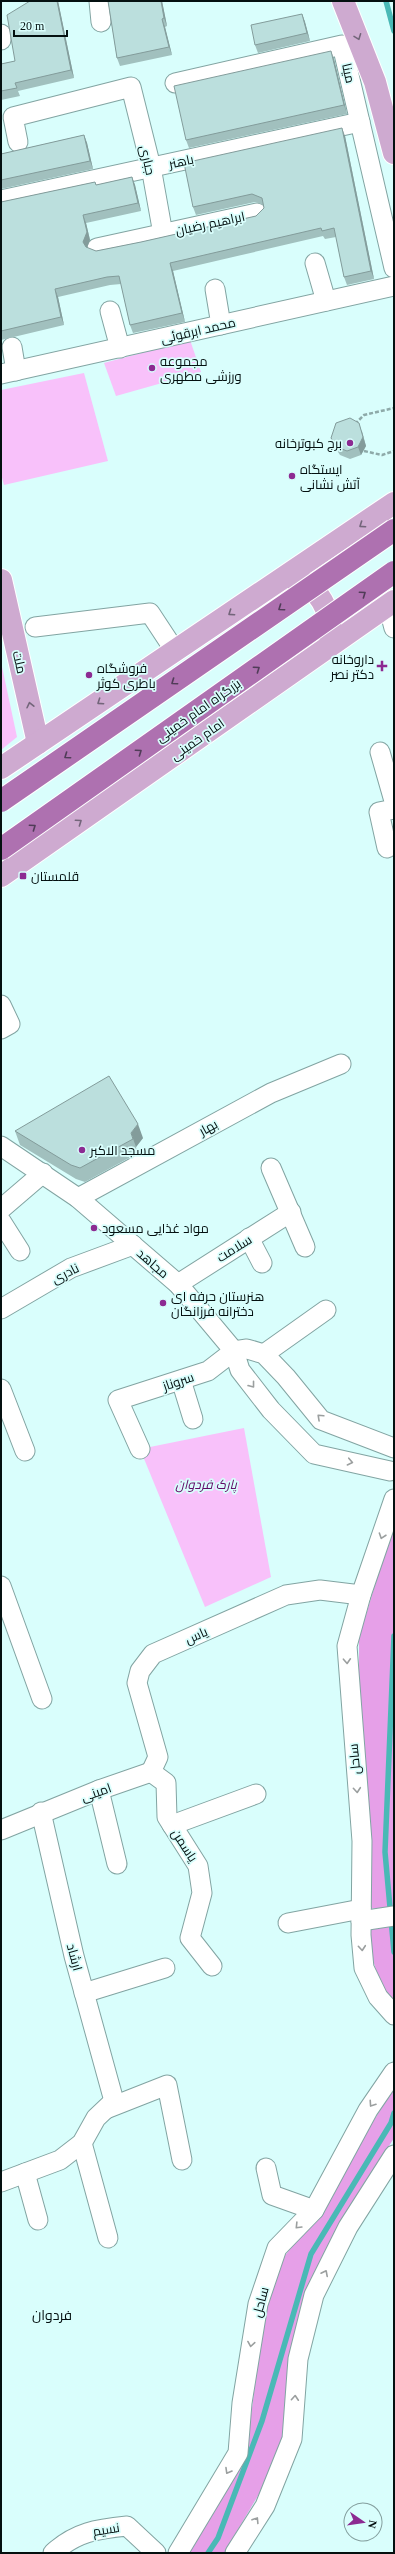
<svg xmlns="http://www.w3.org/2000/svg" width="395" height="2554" viewBox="0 0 395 2554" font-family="'Times New Roman',Cairo,serif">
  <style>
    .green { fill: #f8c1fa }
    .forest { fill: #e6a0e8 }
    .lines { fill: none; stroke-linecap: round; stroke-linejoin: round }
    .stream { stroke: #49b9b6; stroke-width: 5.5 }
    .minor-casing { stroke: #82a4a2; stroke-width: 21 }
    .major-casing { stroke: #fff; stroke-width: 24 }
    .path { stroke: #8eaaa9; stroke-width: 2.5; stroke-dasharray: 4 2; stroke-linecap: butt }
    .minor { stroke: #fff; stroke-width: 19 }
    .major { stroke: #ceaad0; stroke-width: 22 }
    .highway-bridge-casing { stroke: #fff; stroke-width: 24; stroke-linecap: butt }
    .highway-bridge { stroke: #ae71b0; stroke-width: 22 }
    .wall { fill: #a1c0be }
    .shaded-wall { fill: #839c9b }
    .building { fill: #bbdfdd; stroke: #839c9b }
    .oneway { stroke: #73657a }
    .oneway2 { stroke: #503c58 }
    .oneway3 { stroke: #9b9f9f }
    .poi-dot { fill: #8c2a92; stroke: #d9fefc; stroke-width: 1.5 }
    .labels { text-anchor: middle; stroke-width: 3.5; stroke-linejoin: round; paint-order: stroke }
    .street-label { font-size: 13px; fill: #041010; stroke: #d9fefc }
    .poi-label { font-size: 13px; fill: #041010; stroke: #d9fefc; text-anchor: start }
    .park-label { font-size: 13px; font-style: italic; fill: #620b67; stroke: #d9fefc }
    .neighbourhood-label { font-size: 14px; fill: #041010; stroke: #d9fefc }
  </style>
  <rect width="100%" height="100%" fill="#d9fefc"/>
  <g class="green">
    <polygon points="190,340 201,372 116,396 104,363"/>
    <polygon points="84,373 108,461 4,485 1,474 1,390"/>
    <polygon points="1,662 17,737 1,750"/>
    <polygon points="244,1428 271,1577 205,1607 140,1449"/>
  </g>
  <g class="forest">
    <polygon points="394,1522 394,1907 367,1909 359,1716 359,1638"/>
    <path d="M394,1926v76c-19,-22 -22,-43 -25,-72z"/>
    <polygon points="394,2088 394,2138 357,2197 308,2285 294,2334 283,2436 259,2494 224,2553 182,2553 249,2431 264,2316 283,2258 309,2225"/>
  </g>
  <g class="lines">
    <g class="stream">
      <polyline points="386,1 394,31"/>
      <polyline points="394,1636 385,1852 394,1952"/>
      <polyline points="208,2553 218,2538 262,2421 311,2254 391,2123 394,2113"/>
    </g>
    <defs>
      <g id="minor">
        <polyline points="99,1 101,22"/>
        <polyline points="1,34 1,40"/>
        <polyline points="175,83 342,45 394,268"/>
        <polyline points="18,142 13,117 131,87 151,167 163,234"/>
        <polyline points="1,200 360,122"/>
        <polyline points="97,248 257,213"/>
        <polyline points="315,263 326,301"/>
        <polyline points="215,289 221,325"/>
        <polyline points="110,311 120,348"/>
        <polyline points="12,347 16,371"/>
        <polyline points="1,374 394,286"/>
        <polyline points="388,605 394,628"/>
        <polyline points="35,627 150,613 175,651"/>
        <polyline points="380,752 394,801"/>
        <polyline points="387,848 379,812 394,809"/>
        <polyline points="1,1005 10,1024 1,1029"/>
        <polyline points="1,1146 78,1198 178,1284 234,1351 240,1370 271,1410 314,1454 390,1471"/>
        <polyline points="271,1168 305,1247"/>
        <polyline points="78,1198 271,1093 341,1064"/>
        <polyline points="1,1209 43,1173"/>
        <polyline points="1,1221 20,1251"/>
        <polyline points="249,1238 262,1263"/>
        <polyline points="178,1284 291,1212"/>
        <polyline points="1,1309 71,1268 133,1245"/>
        <polyline points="264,1354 326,1310"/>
        <polyline points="181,1380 193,1419"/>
        <polyline points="1,1389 25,1451"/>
        <polyline points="140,1449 118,1400 208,1371 234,1351 247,1349 264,1354 286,1377 321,1420 394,1448"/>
        <polyline points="394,1499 361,1595 347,1646 362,1841 361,1935 364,1968 378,1997 394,2015"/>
        <polyline points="1,1586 42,1699"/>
        <polyline points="151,1772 158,1757 137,1683 140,1671 153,1654 286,1595 320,1590 361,1595"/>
        <polyline points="151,1772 166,1783 167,1817 198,1866 202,1893 190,1938 212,1966"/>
        <polyline points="99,1790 117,1864"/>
        <polyline points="172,1825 256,1794"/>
        <polyline points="1,1830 99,1790 151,1772"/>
        <polyline points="361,1921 394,1916"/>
        <polyline points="288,1923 361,1909"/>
        <polyline points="84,1993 165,1968"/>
        <polyline points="106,2109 167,2085 182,2160"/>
        <polyline points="82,2143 108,2238"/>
        <polyline points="266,2168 272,2195 314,2210"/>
        <polyline points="25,2173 38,2220"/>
        <polyline points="1,2182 60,2160 82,2143 96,2118 114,2101 74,1956 41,1812"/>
        <path d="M53,2553c23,-21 44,-24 74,-27l29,27"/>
        <polyline points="178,2553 238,2453 242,2403 258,2304 277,2248 314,2210 368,2110 394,2072"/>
        <polyline points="235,2553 265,2506 292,2439 298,2359 314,2295 348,2227 394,2155"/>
      </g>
      <g id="major">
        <polyline points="343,1 375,82 394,153"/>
        <path d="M294,579c24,6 39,34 36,57"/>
        <polyline points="1,580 38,743"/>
        <polyline points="1,768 394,503"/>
        <polyline points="1,876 394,601"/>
      </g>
    </defs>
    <use href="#minor" class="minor-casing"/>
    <use href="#major" class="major-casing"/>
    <g class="path">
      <polyline points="355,424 364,415 394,408"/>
      <polyline points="364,451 382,455 394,451"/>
    </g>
    <use href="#minor" class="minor"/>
    <use href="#major" class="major"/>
    <defs>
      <g id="highway-bridge">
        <polyline points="1,801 394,530"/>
        <polyline points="1,849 394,572"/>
      </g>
    </defs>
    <use href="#highway-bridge" class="highway-bridge-casing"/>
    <use href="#highway-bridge" class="highway-bridge"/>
  </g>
  <g class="wall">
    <polygon points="58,1 74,78 18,91 20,96 1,100 1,64 15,61"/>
    <polygon points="108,1 162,1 167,26 165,27 172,55 120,66 117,58"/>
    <polygon points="302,14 305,22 310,41 258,53 255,45"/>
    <polygon points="334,59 347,114 189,148 186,140"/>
    <polygon points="84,135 87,143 93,169 1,189 1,154"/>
    <polygon points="345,136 374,279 347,285 344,277 336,237 325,239 323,236 173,271 185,322 133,333 130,325 121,284 110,285 58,297 64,325 1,340 1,202 95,182 96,185 132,177 135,185 141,211 86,223 90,240 87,248 96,251 141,242 256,216 264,208 264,205 255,202 196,215 193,207"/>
    <polygon points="362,431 366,446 361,455 350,459 340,455 334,446 331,438"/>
    <polygon points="15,1131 143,1138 136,1147 138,1153 85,1182 76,1179 20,1145"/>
  </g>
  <g class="shaded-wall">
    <polygon points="57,1 58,1 74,78 71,70"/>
    <polygon points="161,1 162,1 167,26 164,18"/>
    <polygon points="302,14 305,22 310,41 307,33"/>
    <polygon points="162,19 165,27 172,55 169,47"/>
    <polygon points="331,51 334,59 347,114 344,105"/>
    <polygon points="342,128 345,136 374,279 371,271"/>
    <polygon points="84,135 87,143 93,169 90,161"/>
    <polygon points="132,177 135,185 141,211 138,203"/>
    <polygon points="83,215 86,223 90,240 86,250 83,242"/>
    <polygon points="170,263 173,271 185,322 182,313"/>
    <polygon points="55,289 58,297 64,325 61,317"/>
    <polygon points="359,423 366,446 361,455 358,447"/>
    <polygon points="138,1124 143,1138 136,1147 131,1133"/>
  </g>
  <g class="building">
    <polygon points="30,1 57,1 71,70 15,83 17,88 1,91 1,64 15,61 7,15"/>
    <polygon points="108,1 161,1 164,18 162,19 169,47 117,58"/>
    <polygon points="302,14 307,33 255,45 251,25"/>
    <polygon points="331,51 344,105 186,140 174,86"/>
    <polygon points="342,128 371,271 344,277 334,228 322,231 321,228 170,263 182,313 130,325 119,276 107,277 55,289 61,317 1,331 1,202 95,182 96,185 132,177 138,203 83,215 87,232 83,242 86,247 96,251 141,242 256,216 264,208 262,198 252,194 193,207 184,163"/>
    <polygon points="84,135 90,161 1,180 1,154"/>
    <polygon points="350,418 359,423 363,437 358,447 347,451 337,447 331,438 336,423"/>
    <polygon points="109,1076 138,1124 131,1133 133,1139 80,1168 71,1165 15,1131"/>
  </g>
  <defs><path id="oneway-chevron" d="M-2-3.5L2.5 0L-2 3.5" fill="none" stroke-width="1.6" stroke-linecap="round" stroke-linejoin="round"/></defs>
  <g class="oneway">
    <use href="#oneway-chevron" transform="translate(358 37) rotate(69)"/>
    <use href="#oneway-chevron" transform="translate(362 525) rotate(146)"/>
    <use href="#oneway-chevron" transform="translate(231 613) rotate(146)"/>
    <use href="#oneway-chevron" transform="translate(100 702) rotate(146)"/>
    <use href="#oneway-chevron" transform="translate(30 705) rotate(-103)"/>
    <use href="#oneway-chevron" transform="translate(79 822) rotate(-35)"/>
  </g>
  <g class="oneway2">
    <use href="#oneway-chevron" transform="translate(363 594) rotate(-35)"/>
    <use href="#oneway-chevron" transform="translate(281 608) rotate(145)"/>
    <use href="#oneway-chevron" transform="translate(257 669) rotate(-35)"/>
    <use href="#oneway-chevron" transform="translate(174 682) rotate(145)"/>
    <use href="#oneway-chevron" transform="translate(139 752) rotate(-35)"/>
    <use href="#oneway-chevron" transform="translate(67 756) rotate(145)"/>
    <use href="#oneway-chevron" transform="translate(33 827) rotate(-35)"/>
  </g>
  <g class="oneway3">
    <use href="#oneway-chevron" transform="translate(252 1385) rotate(52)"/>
    <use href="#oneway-chevron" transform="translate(320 1417) rotate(-137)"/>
    <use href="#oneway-chevron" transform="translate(350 1462) rotate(12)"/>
    <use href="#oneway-chevron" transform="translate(382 1536) rotate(109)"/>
    <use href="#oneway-chevron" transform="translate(347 1661) rotate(87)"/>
    <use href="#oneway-chevron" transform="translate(357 1790) rotate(85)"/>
    <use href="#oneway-chevron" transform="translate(362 1948) rotate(85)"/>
    <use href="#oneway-chevron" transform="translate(372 2104) rotate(124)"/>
    <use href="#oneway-chevron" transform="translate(298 2226) rotate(134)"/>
    <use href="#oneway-chevron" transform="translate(325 2273) rotate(-63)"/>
    <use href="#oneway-chevron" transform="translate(251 2344) rotate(99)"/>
    <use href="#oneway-chevron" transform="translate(295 2398) rotate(-86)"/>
    <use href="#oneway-chevron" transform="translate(228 2471) rotate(120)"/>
    <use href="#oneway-chevron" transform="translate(256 2520) rotate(-58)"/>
  </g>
  <g class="poi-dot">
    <circle cx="152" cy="368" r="4"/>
    <circle cx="350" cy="443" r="4"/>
    <circle cx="292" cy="476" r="4"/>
    <path d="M380 660h4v4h4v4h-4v4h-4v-4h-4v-4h4z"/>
    <circle cx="89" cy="675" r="4"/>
    <rect x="19" y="872" width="8" height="8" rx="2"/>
    <circle cx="82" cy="1150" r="4"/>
    <circle cx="94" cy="1228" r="4"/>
    <circle cx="163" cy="1303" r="4"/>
  </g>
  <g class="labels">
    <g class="street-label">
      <text transform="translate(349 73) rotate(77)" y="5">مینا</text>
      <text transform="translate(148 160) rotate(77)" y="5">جباری</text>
      <text transform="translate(181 161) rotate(-12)" y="5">باهنر</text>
      <text transform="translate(210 223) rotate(-12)" y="5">ابراهیم رضیان</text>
      <text transform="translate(198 330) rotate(-13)" y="5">محمد ابرقوئی</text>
      <text transform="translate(20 662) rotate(77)" y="5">ملت</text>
      <text transform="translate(198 710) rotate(-35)" y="5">بزرگراه امام خمینی</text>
      <text transform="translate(197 739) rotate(-35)" y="5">امام خمینی</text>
      <text transform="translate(208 1127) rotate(-29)" y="5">بهار</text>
      <text transform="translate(234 1248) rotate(-32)" y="5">سلامت</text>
      <text transform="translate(153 1263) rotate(41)" y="5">مجاهد</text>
      <text transform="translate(65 1273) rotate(-27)" y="5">نادری</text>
      <text transform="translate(178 1381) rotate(-19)" y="5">سروناز</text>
      <text transform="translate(196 1635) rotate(-24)" y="5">یاس</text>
      <text transform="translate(354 1759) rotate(-95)" y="5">ساحل</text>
      <text transform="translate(96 1792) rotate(-19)" y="5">امینی</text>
      <text transform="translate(185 1845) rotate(57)" y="5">یاسمن</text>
      <text transform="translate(75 1957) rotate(75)" y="5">ارشاد</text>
      <text transform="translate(260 2302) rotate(-75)" y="5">ساحل</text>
      <text transform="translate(106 2529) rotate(-9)" y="5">نسیم</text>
    </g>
    <g class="poi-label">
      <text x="160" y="366">مجموعه<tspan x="160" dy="15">ورزشی مطهری</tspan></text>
      <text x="342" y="448" text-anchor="end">برج کبوترخانه</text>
      <text x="300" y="474">ایستگاه<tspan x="300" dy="15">آتش نشانی</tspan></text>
      <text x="374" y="664" text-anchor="end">داروخانه<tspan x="374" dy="15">دکتر نصر</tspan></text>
      <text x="97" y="673">فروشگاه<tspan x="97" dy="15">باطری کوثر</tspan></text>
      <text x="31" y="881">قلمستان</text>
      <text x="90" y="1155">مسجد الاکبر</text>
      <text x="102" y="1233">مواد غذایی مسعود</text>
      <text x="171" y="1301">هنرستان حرفه ای<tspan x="171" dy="15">دخترانه فرزانگان</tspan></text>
    </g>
    <g class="park-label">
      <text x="206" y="1489">پارک فردوان</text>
    </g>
    <g class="neighbourhood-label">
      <text x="52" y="2320">فردوان</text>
    </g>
  </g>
  <rect width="395" height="2554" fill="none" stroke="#041010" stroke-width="4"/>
  <g transform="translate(363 2522) rotate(103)"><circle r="19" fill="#d9fefc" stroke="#849f9e"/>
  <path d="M0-3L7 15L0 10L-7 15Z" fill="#8c2a92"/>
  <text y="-6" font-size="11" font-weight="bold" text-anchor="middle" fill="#041010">N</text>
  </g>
  <path d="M14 30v6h53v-6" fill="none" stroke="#041010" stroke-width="2"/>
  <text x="20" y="30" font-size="12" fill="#041010" stroke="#d9fefc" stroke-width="3" paint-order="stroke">20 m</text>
</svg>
